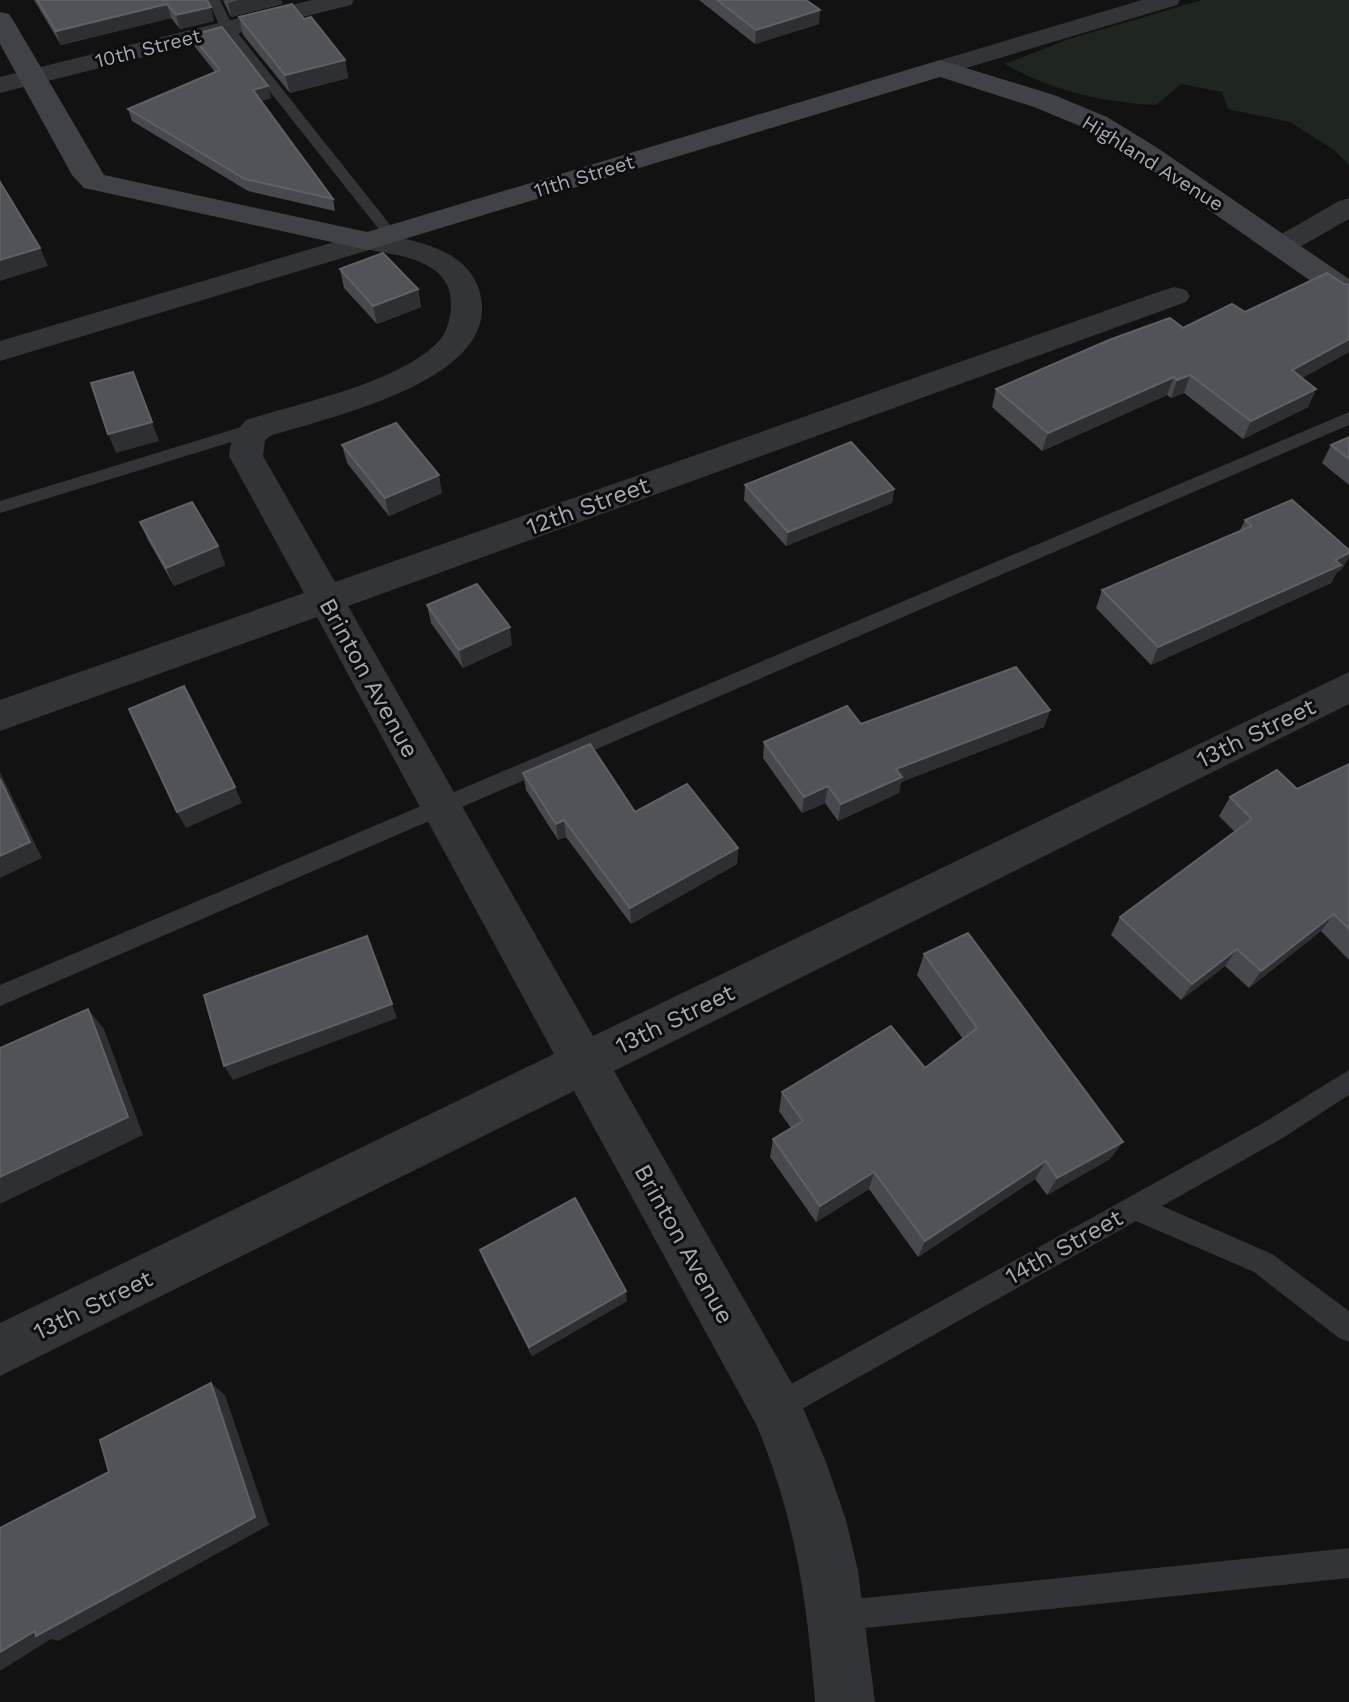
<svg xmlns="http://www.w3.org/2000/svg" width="1349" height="1702" viewBox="0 0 1349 1702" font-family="'Work Sans',sans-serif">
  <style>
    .green { fill: #1e261f }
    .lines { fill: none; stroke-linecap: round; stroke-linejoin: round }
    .lane { fill: #333438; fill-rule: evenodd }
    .street { fill: #333438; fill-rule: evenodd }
    .secondary { fill: #414248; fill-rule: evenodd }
    .wall { fill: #48494e }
    .shaded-wall { fill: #2e2f32 }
    .building { fill: #525359; stroke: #5f6167; stroke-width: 2 }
    .labels { text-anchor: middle; stroke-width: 6; stroke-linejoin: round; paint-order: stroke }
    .far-street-label { font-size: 20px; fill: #a4a8b3; stroke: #0d0d0e }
    .street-label { font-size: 24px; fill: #a4a8b3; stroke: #0d0d0e }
  </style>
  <rect width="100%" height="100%" fill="#121213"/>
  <path class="green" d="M1202,0h147v165l-15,-15 -44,-28 -62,-13 -6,-17 -41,-8 -25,21c-54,-3 -104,-14 -151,-41l64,-25z"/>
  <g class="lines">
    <g class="lane">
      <polygon points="208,0 220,0 233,27 395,231 395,237 385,237 222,31"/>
      <polygon points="1349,412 1349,425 0,1006 0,985"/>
      <polygon points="258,422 267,428 264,432 0,513 0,501"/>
      <polygon points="1349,1070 1349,1095 1281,1139 1162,1206 1272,1254 1349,1311 1349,1342 1339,1338 1254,1272 1136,1221 786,1418 776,1422 766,1418 762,1408 766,1398 1263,1123"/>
      <polygon points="1349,1548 1349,1578 836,1631 825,1627 821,1616 825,1605 836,1601"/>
    </g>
    <g class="street">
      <polygon points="312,0 354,0 351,5 0,93 0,77"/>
      <polygon points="1142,0 1180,0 1177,5 949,73 931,73 927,68 931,63"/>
      <polygon points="1349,198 1349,219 1291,252 1281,255 1271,252 1266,246 1271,240 1339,201"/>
      <path d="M368,232c41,8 99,13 112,61 23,88 -152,124 -210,143l-5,4 -2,16 72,126 829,-292 11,-3 11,3 4,6 -4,6 -838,304 245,430 756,-364v32l-735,367 181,318 31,73 20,58 12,51 17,131h-60c-8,-101 -19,-181 -58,-276l-183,-335 -574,285v-53l554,-269 -237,-437 -317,114v-31l304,-107 -75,-137 3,-19 14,-17c54,-17 155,-38 193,-79 10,-11 14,-32 11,-47 -7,-34 -52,-39 -81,-44l-369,111v-20z"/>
    </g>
    <polygon class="secondary" points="0,12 9,14 13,20 104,175 367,232 940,60 1054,95 1107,117 1156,147 1349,279 1349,303 1338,300 1136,159 1087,129 1034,107 940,77 368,250 84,188 72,175 0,44"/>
  </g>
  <g class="wall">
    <polygon points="34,0 207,0 214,21 180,29 171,18 61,45"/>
    <polygon points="223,0 281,0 282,4 231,17"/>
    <polygon points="699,0 806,0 819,24 755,44"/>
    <polygon points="239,17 304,19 345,60 348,78 290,93 243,35"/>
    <polygon points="191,35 271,98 261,101 333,199 335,211 248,191 132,121 128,109 215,72 195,47"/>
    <polygon points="340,269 418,289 421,307 377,324 344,288"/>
    <polygon points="1344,284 1349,285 1349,352 1302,378 1316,389 1308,407 1243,439 1184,393 1171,398 1167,395 1042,451 992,407 996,389 1183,328"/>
    <polygon points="1349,437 1349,485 1322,463 1331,445"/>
    <polygon points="342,445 442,493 389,516 347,463"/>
    <polygon points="745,485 894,489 892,503 786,546 744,500"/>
    <polygon points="1245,520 1349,550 1349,557 1341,570 1337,572 1331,583 1151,665 1096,608 1102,590 1239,532"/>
    <polygon points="140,522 218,546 225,565 174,586 148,540"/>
    <polygon points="427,605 512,645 463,668 431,623"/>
    <polygon points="1050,710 1044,727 901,782 899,793 838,821 825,803 802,813 763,758 764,742 861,724"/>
    <polygon points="1349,764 1349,960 1321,931 1249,988 1225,966 1181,1000 1111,935 1120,917 1235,832 1219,816 1230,797 1297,789"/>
    <polygon points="523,773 738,848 737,864 631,924 566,837 558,840 526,790"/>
    <polygon points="924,954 1110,1159 1047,1195 1035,1179 918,1257 869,1189 816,1222 770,1157 773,1139 791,1128 779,1111 782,1092 925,1068 963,1039 917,975"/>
    <polygon points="480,1250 627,1301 532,1356 484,1261"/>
  </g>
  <g class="shaded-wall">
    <polygon points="239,0 281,0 282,4 231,17 228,3"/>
    <polygon points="167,4 171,18 61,45 56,31"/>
    <polygon points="211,7 214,21 180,29 176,15"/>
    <polygon points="820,10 819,24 755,44 756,30"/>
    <polygon points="345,60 348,78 290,93 285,75"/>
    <polygon points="268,86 271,98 256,102 253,90"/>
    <polygon points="40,248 48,266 0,281 0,260"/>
    <polygon points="418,289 421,307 377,324 373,306"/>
    <polygon points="1349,339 1349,352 1284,388 1292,370"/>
    <polygon points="1190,375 1184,393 1171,398 1177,380"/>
    <polygon points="1174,377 1167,395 1042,451 1048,433"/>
    <polygon points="1316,389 1308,407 1243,439 1251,421"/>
    <polygon points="152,422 159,441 116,453 108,434"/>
    <polygon points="439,475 442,493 389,516 385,498"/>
    <polygon points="894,489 892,503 786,546 788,532"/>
    <polygon points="218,546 225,565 174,586 166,568"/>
    <polygon points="1349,553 1349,557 1341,570 1337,572 1331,583 1151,665 1158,647"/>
    <polygon points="510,627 512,645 463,668 459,650"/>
    <polygon points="1050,710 1044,727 901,782 899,793 838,821 841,804 896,769"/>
    <polygon points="0,772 42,858 0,878"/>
    <polygon points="828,786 825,803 802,813 804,797"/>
    <polygon points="235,787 242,803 186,828 177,812"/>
    <polygon points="564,820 566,837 558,840 556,824"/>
    <polygon points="738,848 737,864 631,924 630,908"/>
    <polygon points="1334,914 1321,931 1249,988 1261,971"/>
    <polygon points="367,936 397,1018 233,1080 224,1066"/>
    <polygon points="1237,949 1225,966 1181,1000 1192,984"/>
    <polygon points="88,1009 104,1029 143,1135 0,1204 0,1177"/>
    <polygon points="1123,1142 1110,1159 1047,1195 1057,1178"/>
    <polygon points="1046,1161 1035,1179 918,1257 925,1241"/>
    <polygon points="874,1172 869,1189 816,1222 820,1206"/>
    <polygon points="626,1291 627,1301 532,1356 529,1347"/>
    <polygon points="211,1383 225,1395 269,1525 58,1641 51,1639 0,1671 0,1652"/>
  </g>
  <g class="building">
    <polygon points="37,0 207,0 211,7 176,15 167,4 56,31"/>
    <polygon points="717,0 806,0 820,10 756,30"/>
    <polygon points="292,4 304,19 311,17 345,60 285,75 239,17"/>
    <polygon points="222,27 268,86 253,90 333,199 245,179 128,109 220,70 191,35"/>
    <polygon points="0,182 40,248 0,260"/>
    <polygon points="383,253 418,289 373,306 340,269"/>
    <polygon points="1327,273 1344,284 1349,285 1349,339 1292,370 1316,389 1251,421 1190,375 1177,380 1174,377 1048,433 996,389 1109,340 1170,318 1183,328 1232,304 1245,312"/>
    <polygon points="133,372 152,422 108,434 91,383"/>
    <polygon points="396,423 439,475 385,498 342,445"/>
    <polygon points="1349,437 1349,459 1331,445"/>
    <polygon points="851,442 894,489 788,532 745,485"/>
    <polygon points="1292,500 1349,550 1349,553 1335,560 1341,565 1158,647 1102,590 1252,526 1245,520"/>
    <polygon points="192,502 218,546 166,568 140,522"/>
    <polygon points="477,584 510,627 459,650 427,605"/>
    <polygon points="1016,667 1050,710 896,769 902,777 841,804 828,786 804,797 764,742 847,706 861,724"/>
    <polygon points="184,686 235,787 177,812 129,709"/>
    <polygon points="590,744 635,812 687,784 738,848 630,908 564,820 556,824 523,773"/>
    <polygon points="1349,764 1349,929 1334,914 1261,971 1237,949 1192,984 1120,917 1252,819 1230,797 1277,770 1297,789"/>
    <polygon points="0,779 30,842 0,856"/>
    <polygon points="968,933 1123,1142 1057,1178 1046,1161 925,1241 874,1172 820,1206 773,1139 803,1121 782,1092 891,1026 925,1068 977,1028 924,954"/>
    <polygon points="367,936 392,1004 224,1066 204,995"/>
    <polygon points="88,1009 128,1117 0,1177 0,1048"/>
    <polygon points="575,1198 626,1291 529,1347 480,1250"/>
    <polygon points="211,1383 255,1517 36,1636 35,1631 0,1652 0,1528 109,1472 100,1440"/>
  </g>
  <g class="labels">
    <g class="far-street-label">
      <text transform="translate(148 48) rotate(-14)" y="7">10th Street</text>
      <text transform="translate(1153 163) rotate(32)" y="7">Highland Avenue</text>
      <text transform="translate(584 176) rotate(-17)" y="7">11th Street</text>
    </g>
    <g class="street-label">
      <text transform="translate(588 506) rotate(-20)" y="8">12th Street</text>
      <text transform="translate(369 678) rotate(61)" y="8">Brinton Avenue</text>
      <text transform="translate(1256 733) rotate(-26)" y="8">13th Street</text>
      <text transform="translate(675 1019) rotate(-26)" y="8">13th Street</text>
      <text transform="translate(684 1244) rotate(61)" y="8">Brinton Avenue</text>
      <text transform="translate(1064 1247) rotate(-29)" y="8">14th Street</text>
      <text transform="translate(93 1305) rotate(-26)" y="8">13th Street</text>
    </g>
  </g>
</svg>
